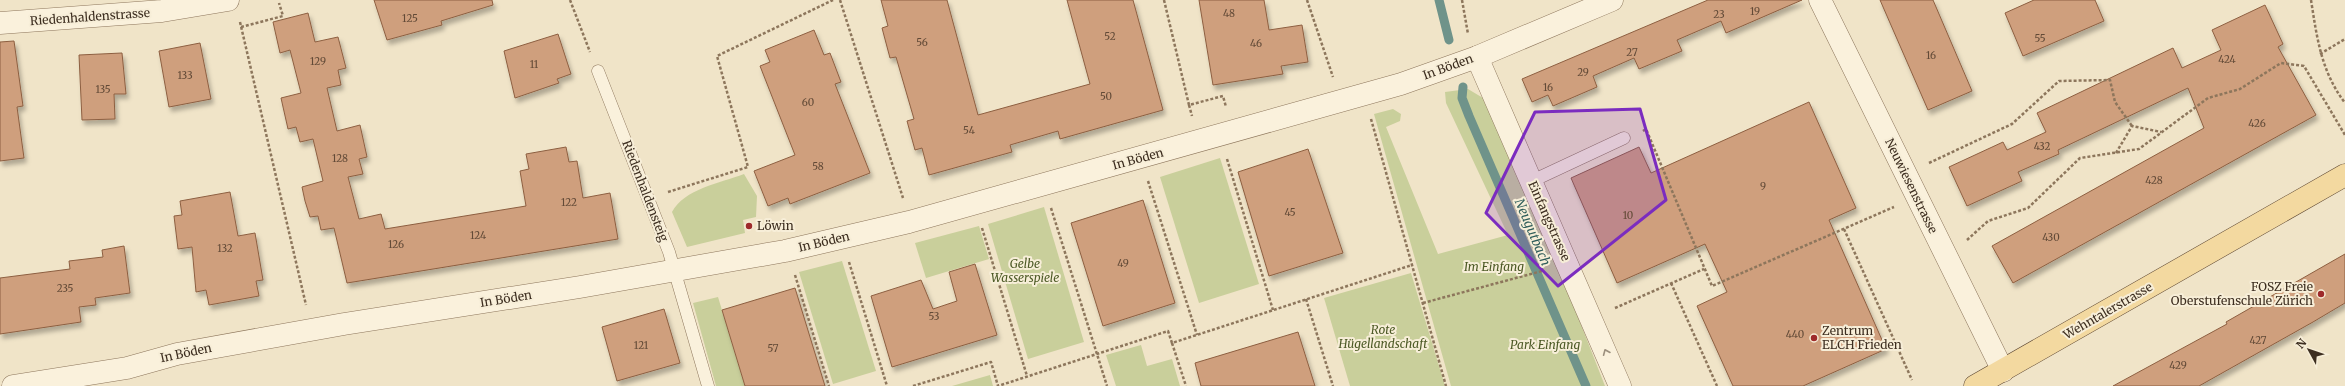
<svg xmlns="http://www.w3.org/2000/svg" width="2345" height="386" viewBox="0 0 2345 386" font-family="Merriweather,serif">
  <style>
    .green { fill: #c9cf9b }
    .lines { fill: none; stroke-linecap: round; stroke-linejoin: round }
    .stream { stroke: #6f938a; stroke-width: 9 }
    .building { fill: #cf9f7d; stroke: #8d5f41; filter: url(#shadow) }
    .service-casing { stroke: #8d765c; stroke-width: 13 }
    .minor-casing { stroke: #8d765c; stroke-width: 23 }
    .primary-casing { stroke: #5b4430; stroke-width: 23 }
    .path { stroke: #8d765c; stroke-width: 2.5; stroke-dasharray: 3 2; stroke-linecap: butt }
    .service { stroke: #faf1dc; stroke-width: 12 }
    .minor { stroke: #faf1dc; stroke-width: 22 }
    .primary { stroke: #f3d9a0; stroke-width: 22 }
    .oneway { stroke: #9c907e }
    .marked { fill: #7b2cbf; fill-opacity: 0.2; stroke: #7b2cbf; stroke-width: 3; stroke-linejoin: round }
    .poi-dot { fill: #9e2a2b; stroke: #f7eed8; stroke-width: 1.5 }
    .labels { text-anchor: middle; stroke-width: 4; stroke-linejoin: round; paint-order: stroke }
    .number-label { font-size: 10px; fill: #624a37 }
    .street-label { font-size: 12px; fill: #3d2e20; stroke: #f7eed8 }
    .poi-label { font-size: 12px; fill: #3d2e20; stroke: #f7eed8; text-anchor: start }
    .park-label { font-size: 12px; font-style: italic; fill: #4d5a26; stroke: #f7eed8 }
    .water-label { font-size: 13px; font-style: italic; fill: #2f5d5a; stroke: #f7eed8 }
  </style>
  <defs>
    <filter id="shadow"><feDropShadow dx="2.5" dy="4.5" stdDeviation="2" flood-color="#0004"/></filter>
  </defs>
  <rect width="100%" height="100%" fill="#f0e4c8"/>
  <g class="green">
    <polygon points="1468,89 1483,98 1558,266 1605,386 1451,386 1374,114 1393,109 1401,114 1400,121 1386,127 1438,254 1508,235 1446,103 1445,92"/>
    <polygon points="1220,158 1259,284 1199,303 1160,177"/>
    <path d="M744,174l13,22 -1,21 -13,3 2,13 -58,14 -15,-35c12,-23 48,-29 72,-38z"/>
    <polygon points="1044,207 1084,342 1028,359 988,224"/>
    <polygon points="979,226 989,259 926,278 915,243"/>
    <polygon points="842,261 876,371 833,384 799,272"/>
    <polygon points="1411,273 1445,386 1350,386 1324,298"/>
    <polygon points="718,297 745,386 716,386 693,303"/>
    <polygon points="1141,345 1147,366 1172,359 1180,386 1116,386 1106,355"/>
    <polygon points="990,375 993,386 952,386"/>
  </g>
  <g class="lines">
    <g class="stream">
      <polyline points="1439,0 1449,40"/>
      <polyline points="1463,87 1462,98 1469,116 1586,386"/>
    </g>
  </g>
  <g class="building">
    <polygon points="374,0 492,0 493,5 441,21 442,25 387,40"/>
    <polygon points="881,0 947,0 978,115 1090,84 1067,0 1133,0 1163,110 1060,139 1058,131 1010,145 1012,152 929,175 922,148 915,150 907,121 914,119 896,57 890,58 882,28 888,26"/>
    <polygon points="1199,0 1264,0 1269,30 1302,25 1308,62 1281,66 1283,74 1213,85"/>
    <polygon points="1708,0 1802,0 1726,33 1721,21 1677,40 1682,51 1639,69 1634,58 1593,76 1597,87 1553,106 1548,95 1532,102 1522,79"/>
    <polygon points="1880,0 1933,0 1972,91 1928,110"/>
    <polygon points="2034,0 2095,0 2104,21 2023,56 2005,13"/>
    <polygon points="2265,5 2283,44 2278,47 2316,115 2013,283 1992,246 2204,128 2188,88 2058,150 2059,154 2018,172 2022,181 1967,206 1949,167 2003,142 2007,150 2046,132 2037,113 2173,48 2182,68 2221,50 2212,30"/>
    <polygon points="308,13 315,42 338,37 346,68 338,70 341,85 327,88 337,131 360,125 367,157 359,159 363,174 348,177 359,219 381,214 385,229 526,206 520,171 529,169 526,154 566,147 569,162 577,161 583,198 610,193 618,239 347,283 334,228 321,230 318,216 310,217 305,201 302,187 323,181 313,139 300,142 296,127 288,129 281,98 301,93 290,50 280,53 273,22"/>
    <polygon points="814,30 824,55 830,53 841,82 835,84 870,173 790,204 788,198 768,206 754,171 795,155 760,66 770,62 765,50"/>
    <polygon points="558,34 571,74 557,79 559,83 515,98 504,51"/>
    <polygon points="14,41 23,106 17,107 24,158 0,161 0,42"/>
    <polygon points="200,43 211,99 169,107 159,51"/>
    <polygon points="122,53 126,94 114,94 115,119 82,120 79,55"/>
    <polygon points="1809,102 1856,208 1829,220 1886,349 1803,386 1733,386 1697,306 1727,292 1705,244 1617,283 1571,178 1639,147 1651,173"/>
    <polygon points="1308,149 1343,253 1269,276 1238,172"/>
    <polygon points="230,192 238,236 255,233 263,280 256,281 259,296 209,305 206,290 196,292 192,247 178,249 174,216 182,215 180,201"/>
    <polygon points="1143,200 1175,303 1103,326 1071,223"/>
    <polygon points="124,246 130,293 95,298 96,305 79,307 81,322 0,334 0,278 70,269 69,261 103,257 102,250"/>
    <polygon points="2345,254 2345,303 2313,322 2199,386 2113,386 2227,324 2226,322"/>
    <polygon points="975,264 997,335 892,367 871,296 921,280 933,309 957,301 949,272"/>
    <polygon points="795,288 825,386 745,386 722,310"/>
    <polygon points="664,309 680,363 617,381 602,327"/>
    <polygon points="1298,332 1315,386 1201,386 1195,363"/>
  </g>
  <g class="lines">
    <defs>
      <g id="service">
        <polyline points="598,71 669,252 708,386"/>
        <polyline points="1532,181 1624,138"/>
      </g>
      <g id="minor">
        <polyline points="1820,0 2003,371"/>
        <polyline points="0,23 162,11 228,0"/>
        <polyline points="1477,57 1620,386"/>
        <polyline points="13,386 127,368 177,354 344,324 580,287 785,251 909,222 1401,84 1477,57 1612,0"/>
      </g>
      <polyline id="primary" points="1975,386 2345,175"/>
    </defs>
    <use href="#service" class="service-casing"/>
    <use href="#minor" class="minor-casing"/>
    <use href="#primary" class="primary-casing"/>
    <g class="path">
      <polyline points="570,0 590,52"/>
      <polyline points="840,0 903,198"/>
      <polyline points="1164,0 1189,105 1223,96 1226,107"/>
      <polyline points="1307,0 1333,77"/>
      <polyline points="1462,0 1468,34"/>
      <path d="M2311,0c6,38 10,71 34,103"/>
      <polyline points="240,22 306,305"/>
      <polyline points="241,27 283,16 279,3"/>
      <polyline points="2320,54 2345,39"/>
      <polyline points="1189,105 1192,116"/>
      <polyline points="1371,119 1446,386"/>
      <polyline points="1643,131 1646,129 1712,286 1894,207"/>
      <polyline points="2116,153 2132,126 2161,132"/>
      <polyline points="1227,159 1273,310"/>
      <polyline points="1929,163 2012,124 2059,81 2110,80 2115,102 2132,126"/>
      <polyline points="1148,181 1197,335"/>
      <polyline points="668,192 748,167 717,56 833,0"/>
      <polyline points="1051,208 1107,386"/>
      <polyline points="982,228 1027,376"/>
      <polyline points="1844,229 1912,380"/>
      <polyline points="1967,240 1988,221 2028,208 2080,158 2139,149 2208,98 2240,89 2281,63 2304,66 2345,135"/>
      <polyline points="849,262 887,386"/>
      <polyline points="795,275 829,386"/>
      <polyline points="1671,283 1717,386"/>
      <polyline points="1306,299 1333,386"/>
      <polyline points="1423,303 1542,271"/>
      <polyline points="1615,308 1704,269"/>
      <polyline points="1172,343 1186,386"/>
      <polyline points="913,386 991,362 998,386 1168,331 1172,343 1412,265"/>
    </g>
    <use href="#service" class="service"/>
    <use href="#minor" class="minor"/>
    <use href="#primary" class="primary"/>
  </g>
  <defs><path id="oneway-chevron" d="M-2-3.5L2.5 0L-2 3.5" fill="none" stroke-width="1.6" stroke-linecap="round" stroke-linejoin="round"/></defs>
  <use class="oneway" href="#oneway-chevron" transform="translate(1606 352) rotate(-113)"/>
  <path class="marked" d="M1640,109l26,91 -108,86 -72,-73 49,-101z"/>
  <g class="poi-dot">
    <circle cx="749" cy="226" r="4"/>
    <circle cx="2321" cy="294" r="4"/>
    <circle cx="1814" cy="338" r="4"/>
  </g>
  <g class="labels">
    <g class="number-label">
      <text x="1755" y="15">19</text>
      <text x="1229" y="17">48</text>
      <text x="1719" y="18">23</text>
      <text x="410" y="22">125</text>
      <text x="1110" y="40">52</text>
      <text x="2040" y="42">55</text>
      <text x="922" y="46">56</text>
      <text x="1256" y="47">46</text>
      <text x="1632" y="56">27</text>
      <text x="1931" y="59">16</text>
      <text x="2227" y="63">424</text>
      <text x="318" y="65">129</text>
      <text x="534" y="68">11</text>
      <text x="1583" y="76">29</text>
      <text x="185" y="79">133</text>
      <text x="1548" y="91">16</text>
      <text x="103" y="93">135</text>
      <text x="1106" y="100">50</text>
      <text x="808" y="106">60</text>
      <text x="2257" y="127">426</text>
      <text x="969" y="134">54</text>
      <text x="2042" y="150">432</text>
      <text x="340" y="162">128</text>
      <text x="818" y="170">58</text>
      <text x="2154" y="184">428</text>
      <text x="1763" y="190">9</text>
      <text x="569" y="206">122</text>
      <text x="1290" y="216">45</text>
      <text x="1628" y="219">10</text>
      <text x="478" y="239">124</text>
      <text x="2051" y="241">430</text>
      <text x="396" y="248">126</text>
      <text x="225" y="252">132</text>
      <text x="1123" y="267">49</text>
      <text x="65" y="292">235</text>
      <text x="934" y="320">53</text>
      <text x="1795" y="338">440</text>
      <text x="2258" y="344">427</text>
      <text x="641" y="349">121</text>
      <text x="773" y="352">57</text>
      <text x="2178" y="369">429</text>
    </g>
    <g class="street-label">
      <text transform="translate(90 17) rotate(-4)" y="4">Riedenhaldenstrasse</text>
      <text transform="translate(1448 67) rotate(-20)" y="4">In Böden</text>
      <text transform="translate(1138 159) rotate(-15)" y="4">In Böden</text>
      <text transform="translate(1911 186) rotate(64)" y="4">Neuwiesenstrasse</text>
      <text transform="translate(645 191) rotate(69)" y="4">Riedenhaldensteig</text>
      <text transform="translate(1549 221) rotate(66)" y="4">Einfangstrasse</text>
      <text transform="translate(824 242) rotate(-13)" y="4">In Böden</text>
      <text transform="translate(506 299) rotate(-9)" y="4">In Böden</text>
      <text transform="translate(2108 311) rotate(-30)" y="4">Wehntalerstrasse</text>
      <text transform="translate(186 353) rotate(-12)" y="4">In Böden</text>
    </g>
    <g class="poi-label">
      <text x="757" y="230">Löwin</text>
      <text x="2313" y="291" text-anchor="end">FOSZ Freie<tspan x="2313" dy="14">Oberstufenschule Zürich</tspan></text>
      <text x="1822" y="335">Zentrum<tspan x="1822" dy="14">ELCH Frieden</tspan></text>
    </g>
    <g class="park-label">
      <text x="1025" y="268">Gelbe<tspan x="1025" dy="14">Wasserspiele</tspan></text>
      <text x="1494" y="271">Im Einfang</text>
      <text x="1383" y="334">Rote<tspan x="1383" dy="14">Hügellandschaft</tspan></text>
      <text x="1545" y="349">Park Einfang</text>
    </g>
    <g class="water-label">
      <text transform="translate(1533 232) rotate(67)" y="5">Neugutbach</text>
    </g>
  </g>
  <g transform="translate(2309 350) rotate(310)" stroke="#f7eed8" stroke-width="3" paint-order="stroke">
  <path d="M0-3L7 15L0 10L-7 15Z" fill="#3d2e20"/>
  <text y="-6" font-size="11" font-weight="bold" text-anchor="middle" fill="#3d2e20">N</text>
  </g>
</svg>
